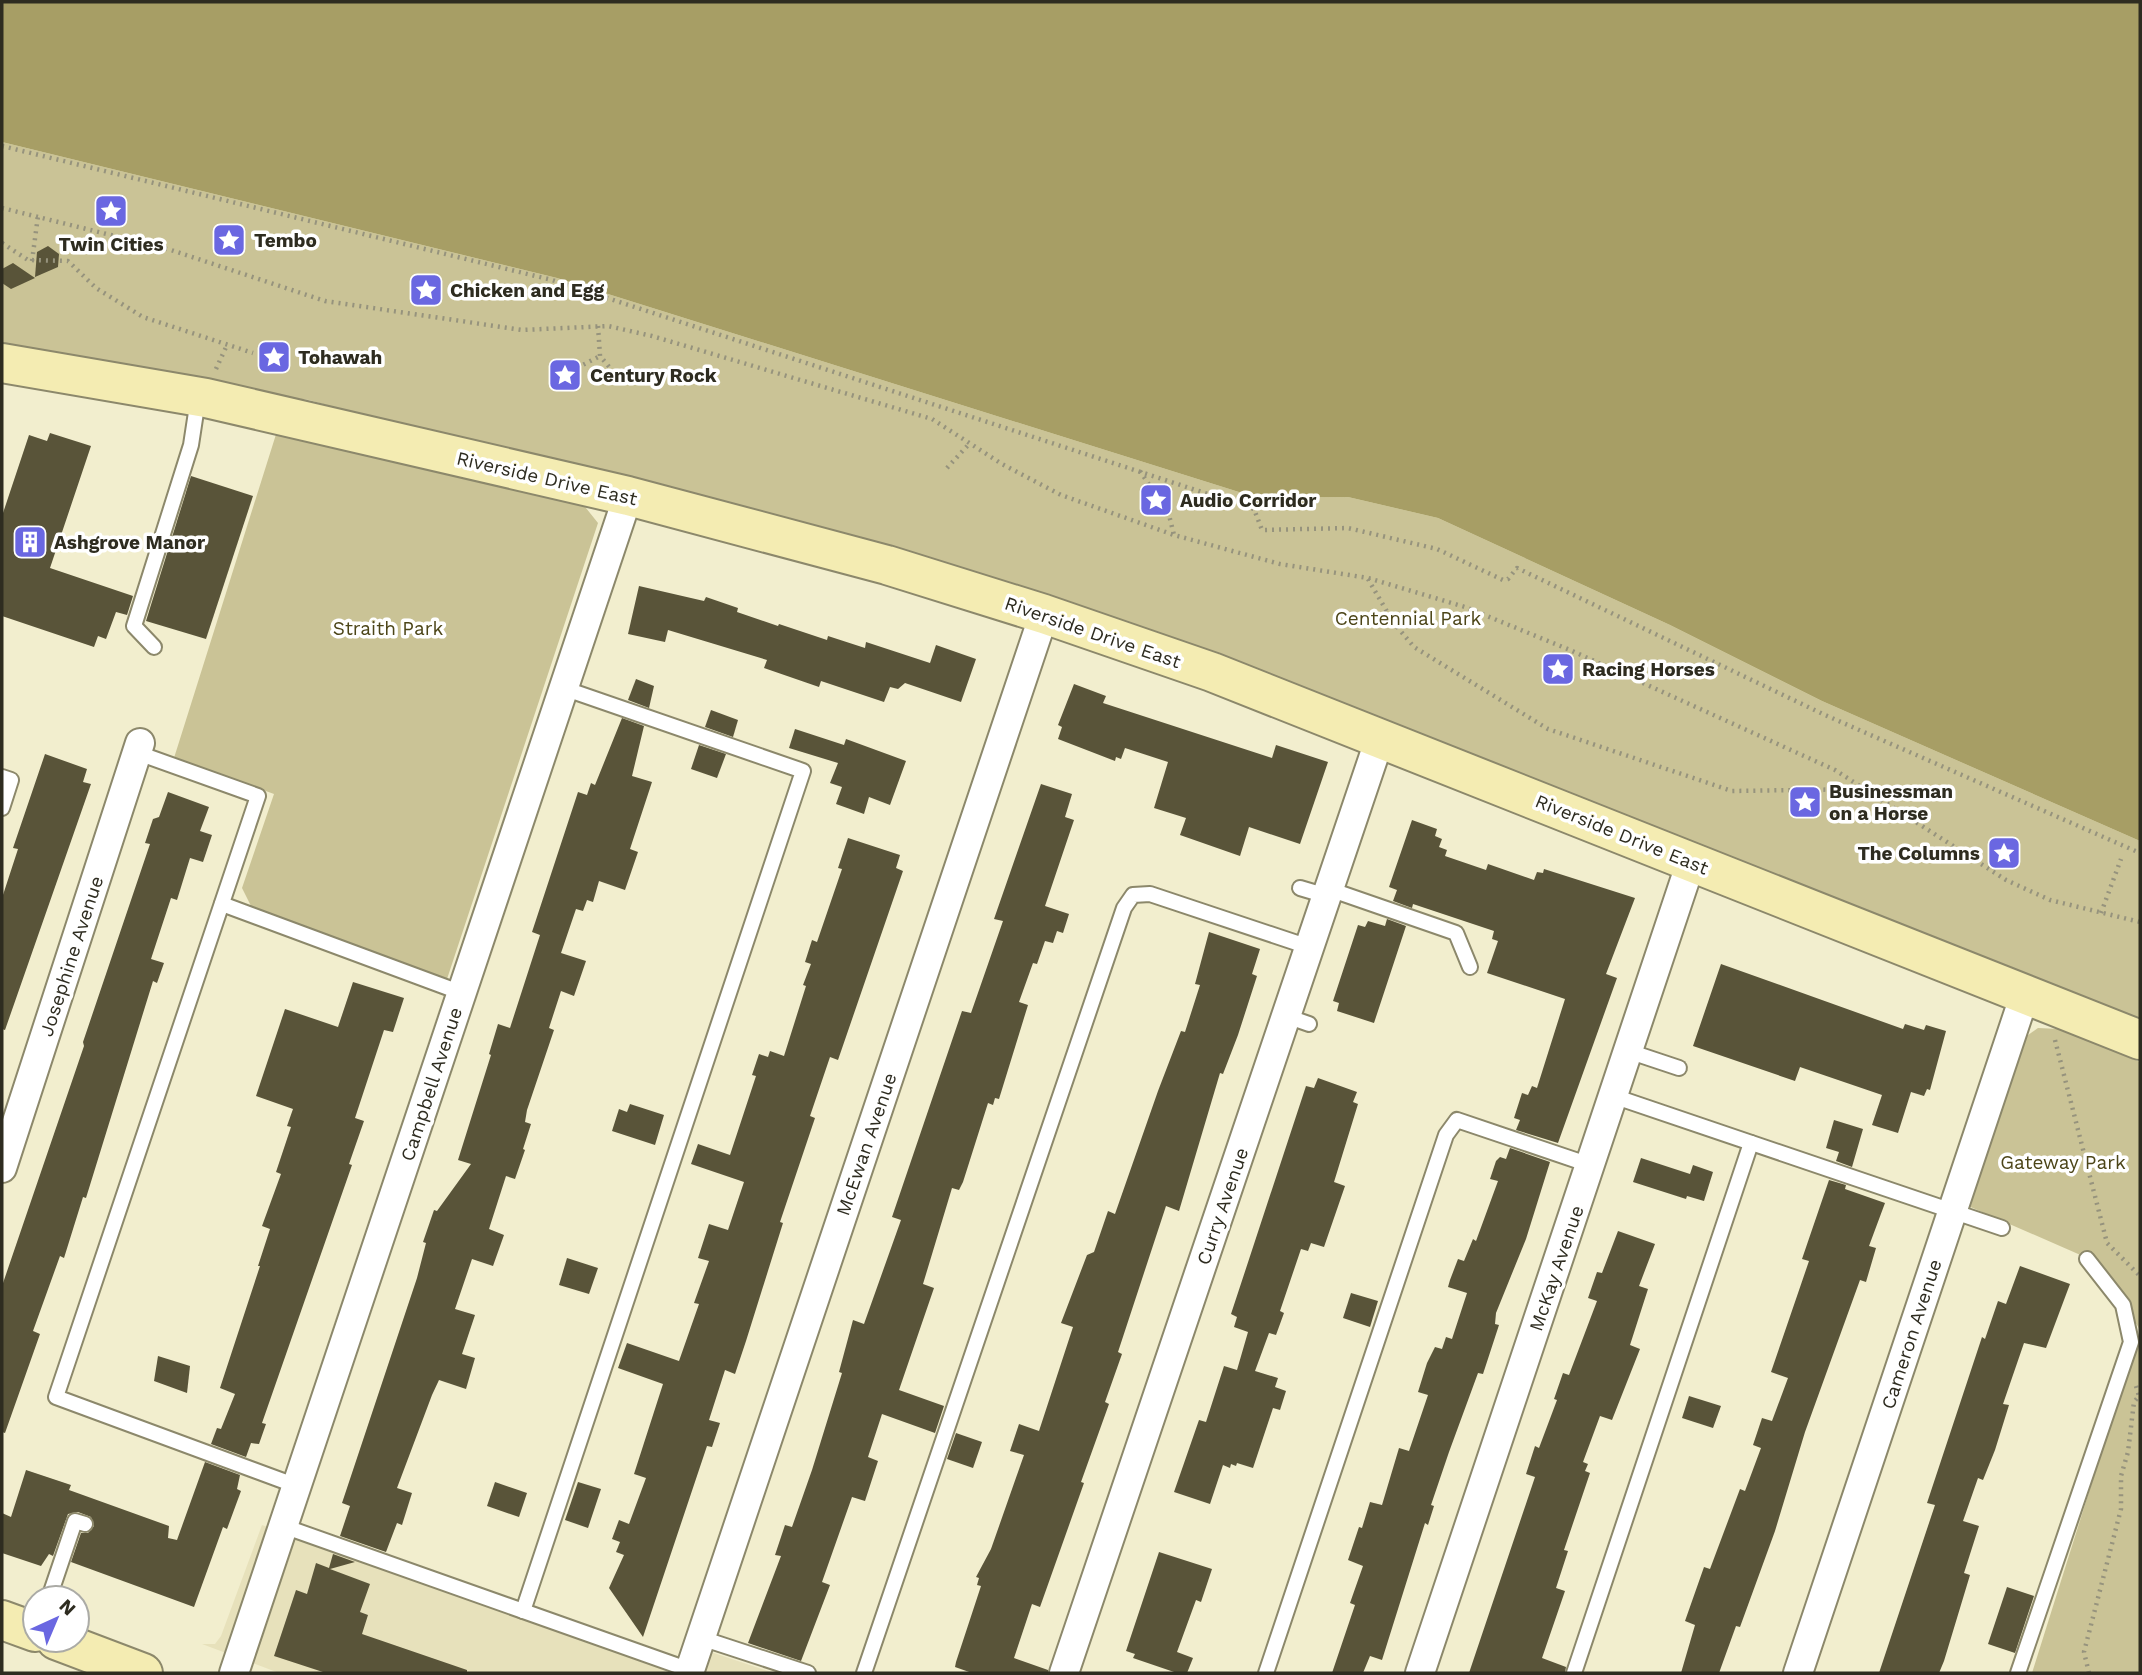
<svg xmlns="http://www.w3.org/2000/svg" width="2142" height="1675" viewBox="0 0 2142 1675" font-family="'Work Sans',sans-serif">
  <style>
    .built { fill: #e7e1bb }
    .green { fill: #cac396 }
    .water { fill: #a79e65 }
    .building { fill: #595439 }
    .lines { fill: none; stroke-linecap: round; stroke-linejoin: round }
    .lane-casing { stroke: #8c886b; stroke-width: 18 }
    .street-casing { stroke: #8c886b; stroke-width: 32 }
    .secondary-casing { stroke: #8c886b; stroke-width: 42 }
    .path { stroke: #96937d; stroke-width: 4.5; stroke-dasharray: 2 5; stroke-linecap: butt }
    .lane { stroke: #fff; stroke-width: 14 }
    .street { stroke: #fff; stroke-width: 28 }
    .secondary { stroke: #f4ecb2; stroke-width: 38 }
    .labels { text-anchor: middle; stroke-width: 7; stroke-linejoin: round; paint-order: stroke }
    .poi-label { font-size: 19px; font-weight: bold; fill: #2e2c20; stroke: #fff; text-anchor: start }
    .street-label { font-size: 19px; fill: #2e2c20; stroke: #fff }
    .park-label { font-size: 19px; fill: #4c4518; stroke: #fff }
  </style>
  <rect width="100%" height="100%" fill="#f2eece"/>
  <polygon class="built" points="262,1525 677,1671 687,1644 774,1673 279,1673 202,1644 215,1644 221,1636"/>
  <g class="green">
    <polygon points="2,142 557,278 1258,498 1348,497 1438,518 1670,625 1822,701 2140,841 2140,1022 1385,720 1237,664 309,400 204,386 2,350"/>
    <polygon points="278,428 582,503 598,523 447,979 254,912 242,888 274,794 174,758"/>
    <polygon points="2038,1028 2059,1029 2140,1062 2140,1673 2032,1673 2140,1330 2101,1264 1966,1205 2024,1038"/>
  </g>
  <polygon class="water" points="2,2 2140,2 2140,841 1822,701 1670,625 1438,518 1348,497 1258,498 557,278 2,142"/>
  <g class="building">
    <polygon points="48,246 59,254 58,267 35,277 37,252"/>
    <polygon points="13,263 35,278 11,289 2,283 2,269"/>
    <polygon points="50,433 91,446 50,568 133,596 127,615 116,612 106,639 98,636 94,647 2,616 2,516 29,435 47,441"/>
    <polygon points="191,476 253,496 206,639 146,621"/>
    <polygon points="639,586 704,601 706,597 738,608 737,612 778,626 779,624 827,640 828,636 865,648 866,642 930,663 936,645 976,659 961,702 905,683 898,689 890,687 884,702 821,681 819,687 764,668 767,660 668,630 665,642 628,634"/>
    <polygon points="636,679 654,686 649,708 628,700"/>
    <polygon points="1074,684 1106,696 1103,703 1272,758 1276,745 1328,762 1300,844 1249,827 1240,856 1180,835 1186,818 1154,808 1168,762 1125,748 1121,759 1116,757 1115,761 1058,739 1062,727 1058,725"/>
    <polygon points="711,710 738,720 733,737 705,727"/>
    <polygon points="622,718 644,726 632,776 652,782 630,849 638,852 625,890 599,881 593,902 587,900 583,911 576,909 561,953 586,961 574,996 561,991 549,1028 554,1030 527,1110 525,1122 531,1124 523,1149 525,1150 515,1179 506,1176 489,1229 504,1235 493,1266 472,1259 455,1309 475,1315 462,1354 475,1358 466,1389 439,1380 432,1395 397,1488 412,1493 402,1525 397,1523 386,1552 340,1536 350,1506 342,1503 417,1278 426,1243 423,1242 434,1210 437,1211 471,1164 458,1160 491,1055 489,1054 498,1024 510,1028 540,935 532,932 578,792 587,795 591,783 595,785"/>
    <polygon points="795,729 844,745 846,739 906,761 890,805 869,797 864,814 836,804 842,787 830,783 838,763 789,748"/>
    <polygon points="699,745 726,754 717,778 691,769"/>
    <polygon points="45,754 87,769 83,782 91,784 5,1030 2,1029 2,898 18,849 13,848"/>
    <polygon points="1041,784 1072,794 1065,817 1074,820 1045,906 1069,914 1063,933 1057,931 1053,943 1045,941 1037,964 1033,963 1019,1002 1028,1005 999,1099 995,1098 993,1105 988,1103 963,1182 959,1190 952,1188 923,1284 934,1288 899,1390 944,1406 935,1433 882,1414 868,1457 878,1461 865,1501 852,1497 822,1582 830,1585 801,1661 748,1643 781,1556 775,1555 785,1525 792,1527 812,1470 842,1373 839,1372 853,1320 864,1324 901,1220 892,1217 962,1011 971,1013 1003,921 994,919"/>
    <polygon points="168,792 209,807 200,831 212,835 203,862 190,858 177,900 171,898 151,959 164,963 157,983 153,981 86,1198 83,1197 64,1258 60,1256 33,1331 40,1334 5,1433 2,1432 2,1286 84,1046 83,1042 150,844 145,843 153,819 159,817"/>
    <polygon points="1412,820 1437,829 1435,836 1442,839 1439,847 1447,850 1445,856 1486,870 1488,864 1534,880 1537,872 1543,873 1544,869 1635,898 1606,974 1617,978 1558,1143 1516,1130 1520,1120 1514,1118 1522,1093 1528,1095 1532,1086 1537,1088 1565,999 1487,973 1498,941 1492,939 1494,931 1413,904 1412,908 1393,901 1397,890 1389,887"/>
    <polygon points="848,838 900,855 896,868 903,871 838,1060 830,1057 810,1116 815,1118 780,1222 783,1223 746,1341 735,1374 725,1370 709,1420 720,1423 712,1447 707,1446 643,1637 609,1588 624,1555 616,1552 620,1542 612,1539 619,1520 629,1524 646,1478 634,1474 663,1384 618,1368 627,1343 679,1361 699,1304 694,1303 709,1261 698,1258 709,1224 728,1230 744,1182 691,1164 698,1144 730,1155 756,1076 752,1075 759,1054 768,1057 770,1051 784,1056 806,986 803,985 811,964 805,962 812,940 817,942 842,869 838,868"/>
    <polygon points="1387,919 1406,926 1374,1023 1337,1011 1339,1003 1333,1001 1358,925 1365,927 1368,921 1385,926"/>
    <polygon points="1209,932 1260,949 1252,974 1257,976 1238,1035 1223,1074 1220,1073 1179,1211 1166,1206 1118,1352 1122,1354 1105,1402 1109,1404 1081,1482 1084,1483 1040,1607 1032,1604 1014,1658 1048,1670 1048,1673 972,1673 955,1667 956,1662 981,1586 977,1585 979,1578 976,1577 991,1549 1024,1455 1010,1451 1019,1424 1039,1431 1073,1327 1061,1323 1087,1255 1094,1252 1108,1211 1115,1214 1158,1091 1181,1031 1185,1032 1200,985 1195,984"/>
    <polygon points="1721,964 1903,1029 1905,1024 1924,1030 1926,1025 1946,1031 1930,1090 1927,1089 1924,1096 1911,1092 1898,1133 1872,1125 1882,1095 1800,1067 1795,1081 1693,1046"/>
    <polygon points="353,982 404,998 393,1032 384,1030 355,1118 364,1121 349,1164 352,1165 262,1423 266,1424 259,1444 251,1443 246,1457 211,1444 217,1428 221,1429 235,1394 220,1388 260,1266 258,1266 270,1229 262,1226 281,1174 276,1172 291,1127 287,1126 293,1109 256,1096 285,1009 338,1027"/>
    <polygon points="1318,1078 1357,1092 1353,1102 1358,1104 1334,1182 1345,1186 1324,1247 1311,1243 1308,1251 1301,1249 1280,1311 1284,1313 1276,1335 1269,1333 1255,1371 1278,1378 1275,1387 1286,1391 1280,1410 1273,1408 1253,1468 1237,1463 1236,1466 1231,1464 1230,1468 1223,1465 1210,1504 1174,1492 1199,1420 1206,1422 1224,1366 1237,1370 1248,1332 1234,1327 1237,1317 1231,1314 1306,1086 1314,1088"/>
    <polygon points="630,1104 664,1115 655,1145 612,1131 619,1109 627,1112"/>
    <polygon points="1834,1120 1863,1129 1852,1167 1836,1161 1839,1152 1826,1148"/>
    <polygon points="1510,1148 1550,1162 1526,1239 1496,1313 1495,1324 1499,1325 1483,1374 1478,1373 1449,1452 1431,1505 1434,1506 1428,1525 1425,1523 1382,1660 1370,1656 1363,1673 1332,1673 1355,1605 1350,1603 1363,1566 1348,1560 1359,1527 1362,1528 1370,1502 1382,1505 1399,1448 1409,1451 1428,1395 1418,1392 1427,1363 1435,1347 1442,1349 1446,1337 1452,1339 1467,1293 1448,1287 1450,1280 1458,1259 1464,1261 1473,1239 1476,1241 1498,1181 1490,1179 1496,1161 1500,1157 1506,1159"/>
    <polygon points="1641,1158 1690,1174 1693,1165 1713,1172 1704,1201 1687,1196 1686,1199 1633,1182"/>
    <polygon points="1829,1180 1846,1185 1845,1189 1885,1203 1869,1246 1876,1248 1866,1282 1860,1280 1805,1432 1775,1531 1740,1627 1736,1626 1719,1673 1681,1673 1695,1625 1685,1621 1704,1567 1710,1569 1740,1489 1745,1491 1761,1448 1753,1445 1762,1418 1772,1421 1788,1378 1771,1372 1809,1261 1802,1259"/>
    <polygon points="1618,1231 1655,1244 1639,1286 1648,1289 1630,1345 1640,1349 1612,1420 1600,1416 1583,1462 1588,1464 1585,1471 1590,1473 1564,1550 1568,1551 1556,1588 1565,1591 1542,1658 1566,1667 1565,1673 1469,1673 1535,1477 1526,1474 1535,1446 1539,1448 1557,1400 1554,1399 1563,1373 1569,1375 1597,1301 1588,1298 1597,1272 1602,1273"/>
    <polygon points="567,1258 598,1268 589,1294 559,1285"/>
    <polygon points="2020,1266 2070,1284 2046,1348 2024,1343 2003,1404 2009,1405 1995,1450 1983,1480 1978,1478 1963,1521 1979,1526 1964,1573 1970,1575 1944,1661 1939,1673 1879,1673 1935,1505 1927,1503 1982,1337 1985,1339 1998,1301 2006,1304"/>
    <polygon points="1351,1293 1378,1301 1370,1327 1343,1318"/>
    <polygon points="158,1356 190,1366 187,1393 154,1381"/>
    <polygon points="1689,1396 1721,1406 1713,1428 1682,1418"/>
    <polygon points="956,1433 982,1442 973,1468 947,1459"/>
    <polygon points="205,1462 240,1475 237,1489 241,1491 227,1529 223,1527 194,1607 71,1562 81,1533 88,1533 94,1526 91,1517 78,1512 68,1514 53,1556 49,1554 41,1566 2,1553 2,1513 11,1517 26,1470 71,1485 69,1490 169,1526 168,1538 177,1540"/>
    <polygon points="495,1482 527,1493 519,1517 487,1506"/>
    <polygon points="578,1482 601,1489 588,1528 565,1520"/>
    <polygon points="1159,1552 1212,1569 1201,1602 1196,1600 1177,1652 1193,1658 1187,1673 1177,1673 1133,1658 1135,1654 1126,1651"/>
    <polygon points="333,1554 355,1562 330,1569 370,1584 360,1612 368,1615 362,1634 467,1670 467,1673 326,1673 274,1656 296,1590 307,1594 316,1563 329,1568"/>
    <polygon points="2007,1587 2034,1596 2015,1653 1988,1644"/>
  </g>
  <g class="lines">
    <defs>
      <g id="lane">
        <polyline points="154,647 134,626 191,445 198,399"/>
        <polyline points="138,753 258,796 56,1397 297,1486"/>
        <polyline points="2,777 11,780 2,808"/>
        <polyline points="1300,888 1327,896"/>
        <polyline points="1329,889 1456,933 1470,967"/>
        <polyline points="222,904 462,993"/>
        <polyline points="1286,1016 1309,1024"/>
        <polyline points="1628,1051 1679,1068"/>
        <polyline points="1613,1096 2002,1228"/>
        <polyline points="283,1526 690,1670"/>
        <polyline points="49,1598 75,1521 85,1524"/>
        <polyline points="523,1611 803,771 563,688"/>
        <polyline points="701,1638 808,1673"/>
        <polyline points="864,1673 1124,908 1133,895 1150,894 1309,947"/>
        <polyline points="1266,1673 1446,1135 1457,1120 1590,1165"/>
        <polyline points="1574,1673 1751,1143"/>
        <polyline points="2018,1673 2131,1342 2123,1305 2087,1259"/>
      </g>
      <g id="street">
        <polyline points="2,1168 140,743"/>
        <polyline points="234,1673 628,496"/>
        <polyline points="689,1673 1044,614"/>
        <polyline points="1064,1673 1380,738"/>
        <polyline points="1420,1673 1691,862"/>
        <polyline points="1798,1673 2025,994"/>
      </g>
      <g id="secondary">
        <polyline points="2,363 206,398 628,496 887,565 1044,614 1212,672 2140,1040"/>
        <polyline points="2,1620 35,1632"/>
        <polyline points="56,1640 143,1673"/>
      </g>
    </defs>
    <use href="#lane" class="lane-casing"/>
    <use href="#street" class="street-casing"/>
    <use href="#secondary" class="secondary-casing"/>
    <g class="path">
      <polyline points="2,146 552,280 1254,509 1262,530 1348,528 1437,549 1503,580 1508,579 1517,568 1825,715 2140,853"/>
      <polyline points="2,208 171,250 325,301 522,330 608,326 652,336 932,419 1002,464 1061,495 1174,535 1280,564 1368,578 1465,607 1570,650 1835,770 2006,880 2050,900 2140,922"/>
      <polyline points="2,243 28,260 68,261 96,288 143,317 253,353"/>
      <polyline points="32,261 38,216"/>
      <polyline points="598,326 600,356 621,381"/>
      <polyline points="216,369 227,345"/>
      <polyline points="571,371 600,356"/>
      <polyline points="947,468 970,443"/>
      <polyline points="1140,471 1169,515 1174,535"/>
      <polyline points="1368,579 1393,622 1414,647 1548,729 1732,791 1867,789"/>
      <polyline points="2101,913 2121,859"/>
      <polyline points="2055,1040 2107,1243 2140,1276"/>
      <polyline points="2089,1673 2084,1652 2121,1509 2121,1476 2128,1452 2134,1402 2139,1396 2136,1386"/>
    </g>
    <use href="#lane" class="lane"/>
    <use href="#street" class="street"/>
    <use href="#secondary" class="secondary"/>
  </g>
  <defs>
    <symbol id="sight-square" viewBox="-11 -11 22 22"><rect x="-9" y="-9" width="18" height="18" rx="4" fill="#6a67e1" stroke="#fff"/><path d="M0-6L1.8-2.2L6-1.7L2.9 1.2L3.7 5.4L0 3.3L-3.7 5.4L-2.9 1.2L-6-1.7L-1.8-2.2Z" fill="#fff"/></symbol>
    <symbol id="building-square" viewBox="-11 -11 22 22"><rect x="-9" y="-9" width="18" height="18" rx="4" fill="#6a67e1" stroke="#fff"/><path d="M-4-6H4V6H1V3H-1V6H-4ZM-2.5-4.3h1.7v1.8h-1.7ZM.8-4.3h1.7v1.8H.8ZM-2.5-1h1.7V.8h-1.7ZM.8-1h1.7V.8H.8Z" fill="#fff"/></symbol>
  </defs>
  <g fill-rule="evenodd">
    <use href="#sight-square" x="92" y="192" width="38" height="38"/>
    <use href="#sight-square" x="210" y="221" width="38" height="38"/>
    <use href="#sight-square" x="407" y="271" width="38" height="38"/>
    <use href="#sight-square" x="255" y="338" width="38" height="38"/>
    <use href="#sight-square" x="546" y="356" width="38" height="38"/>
    <use href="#sight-square" x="1137" y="481" width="38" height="38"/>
    <use href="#building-square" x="11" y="523" width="38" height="38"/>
    <use href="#sight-square" x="1539" y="650" width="38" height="38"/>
    <use href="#sight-square" x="1786" y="783" width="38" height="38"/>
    <use href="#sight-square" x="1985" y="834" width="38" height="38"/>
  </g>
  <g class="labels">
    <g class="poi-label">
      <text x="254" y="247">Tembo</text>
      <text x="111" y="251" text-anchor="middle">Twin Cities</text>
      <text x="450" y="297">Chicken and Egg</text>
      <text x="298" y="364">Tohawah</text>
      <text x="590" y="382">Century Rock</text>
      <text x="1180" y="507">Audio Corridor</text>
      <text x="54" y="549">Ashgrove Manor</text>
      <text x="1582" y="676">Racing Horses</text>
      <text x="1829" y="798">Businessman<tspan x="1829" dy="22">on a Horse</tspan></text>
      <text x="1980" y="860" text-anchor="end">The Columns</text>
    </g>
    <g class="street-label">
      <text transform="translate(547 478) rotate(13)" y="7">Riverside Drive East</text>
      <text transform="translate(1093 632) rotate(19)" y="7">Riverside Drive East</text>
      <text transform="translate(1622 834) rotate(22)" y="7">Riverside Drive East</text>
      <text transform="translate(71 956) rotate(-72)" y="7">Josephine Avenue</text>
      <text transform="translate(431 1084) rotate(-72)" y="7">Campbell Avenue</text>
      <text transform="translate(866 1144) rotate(-71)" y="7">McEwan Avenue</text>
      <text transform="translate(1222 1206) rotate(-71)" y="7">Curry Avenue</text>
      <text transform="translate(1556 1268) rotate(-71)" y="7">McKay Avenue</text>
      <text transform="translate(1911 1334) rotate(-72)" y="7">Cameron Avenue</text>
    </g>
    <g class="park-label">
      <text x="1408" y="625">Centennial Park</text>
      <text x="388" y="635">Straith Park</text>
      <text x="2063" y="1169">Gateway Park</text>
    </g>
  </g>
  <rect width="2142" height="1675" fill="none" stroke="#2e2c20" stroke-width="7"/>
  <g transform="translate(56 1619) rotate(44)"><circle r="33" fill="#ffffff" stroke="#ababa6" stroke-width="2"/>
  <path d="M0-5L12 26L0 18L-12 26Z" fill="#6a67e1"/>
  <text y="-10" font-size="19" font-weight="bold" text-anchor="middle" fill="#2e2c20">N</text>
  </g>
</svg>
